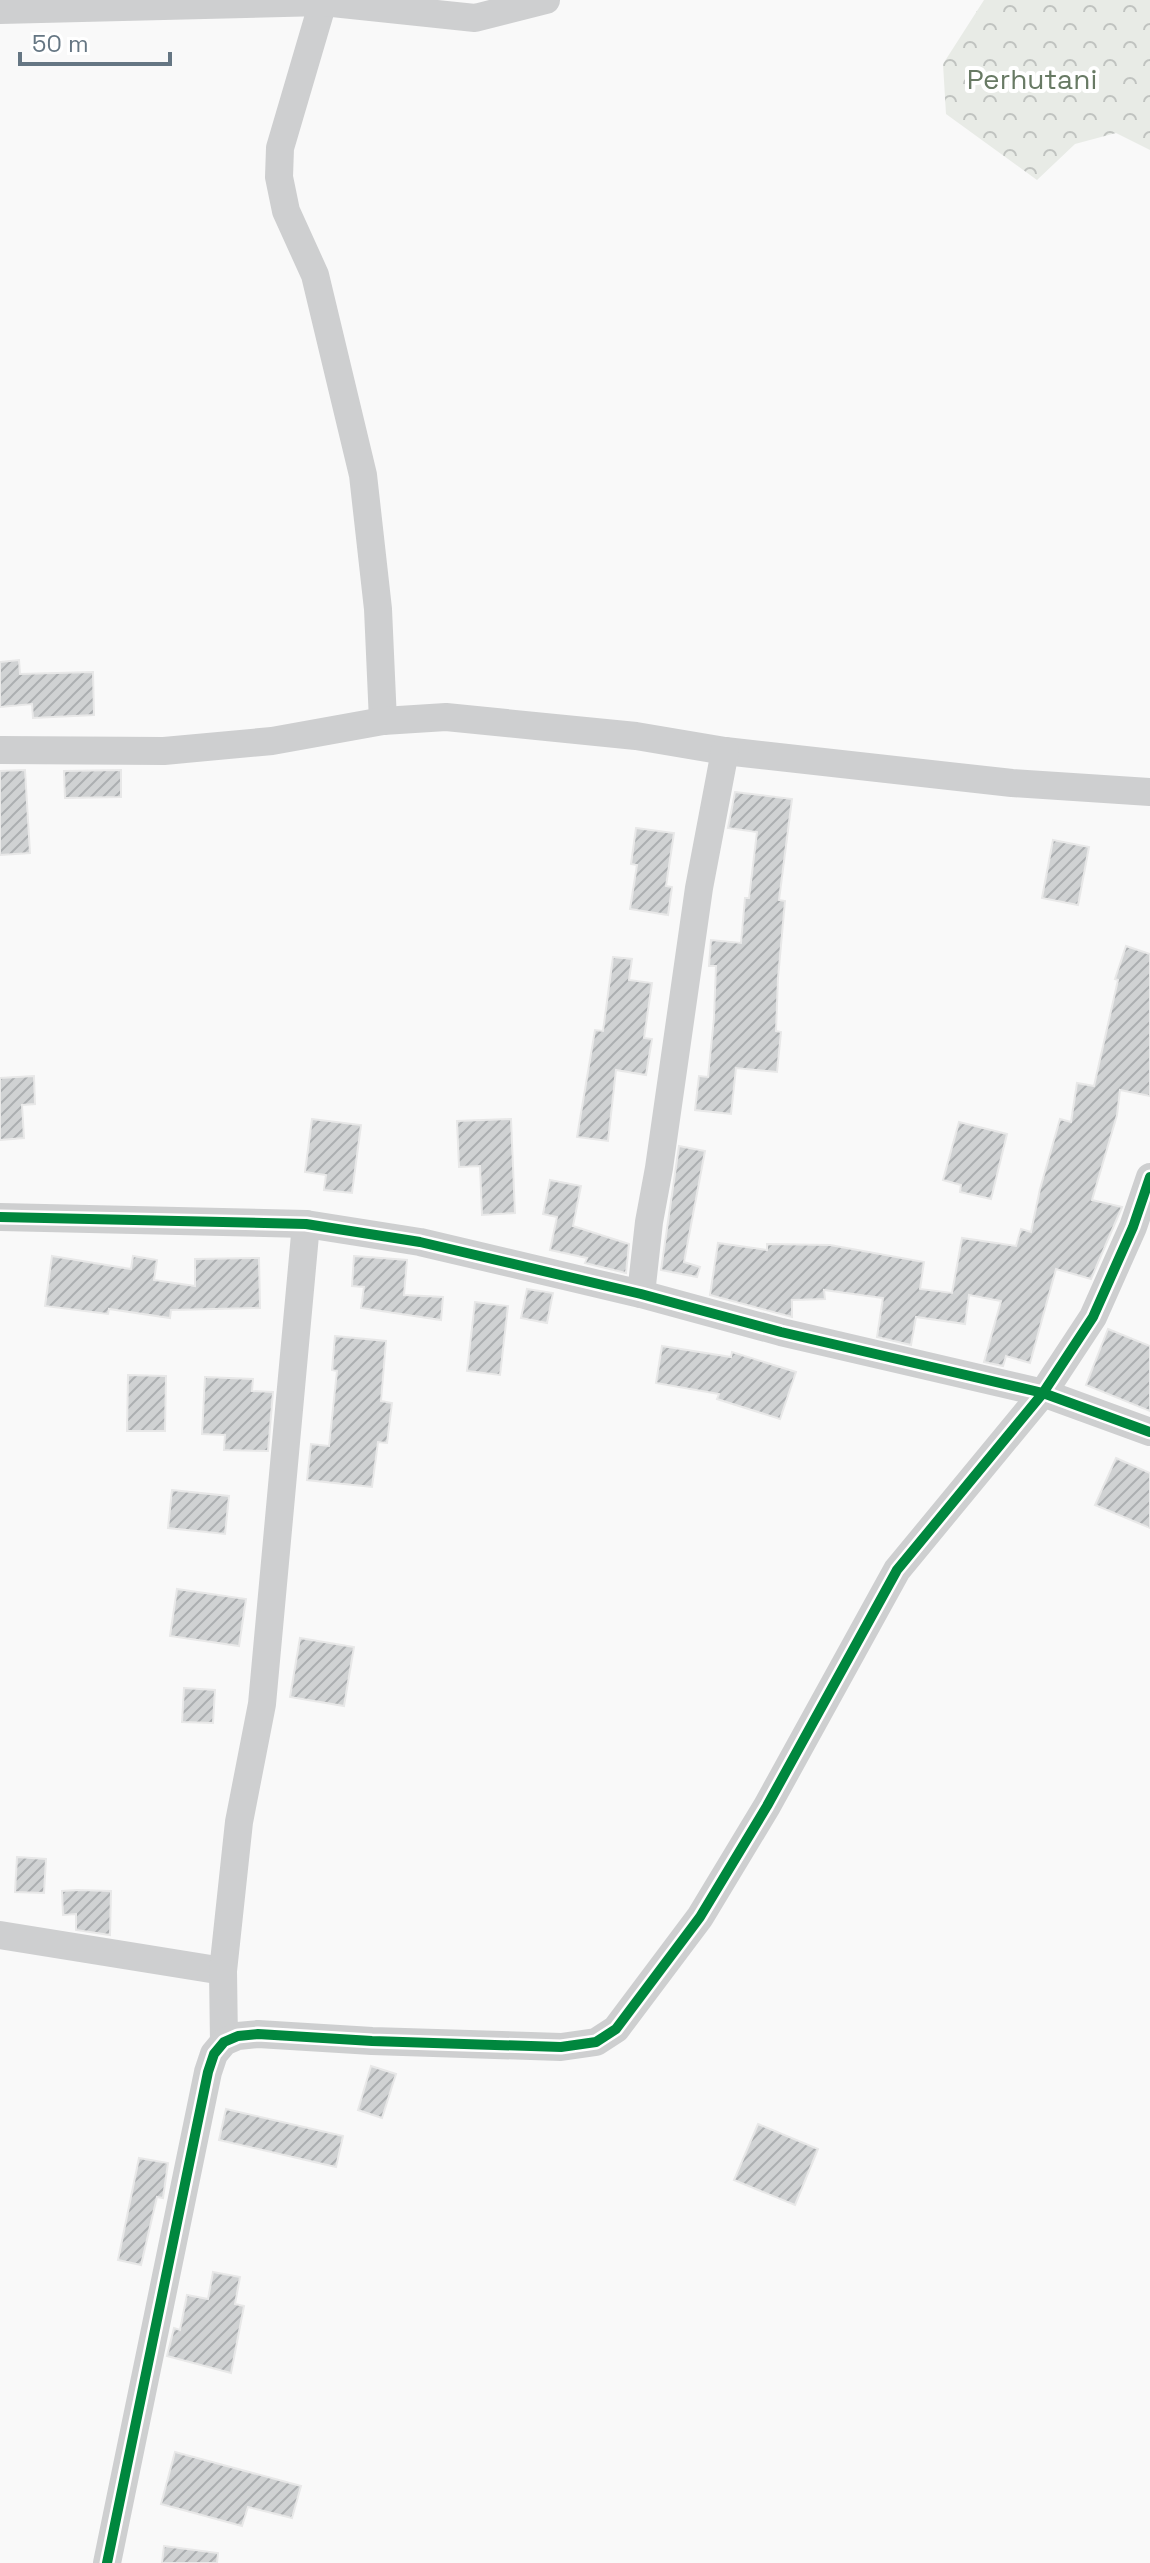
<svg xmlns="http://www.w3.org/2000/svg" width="1150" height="2563" viewBox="0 0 1150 2563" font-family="'Space Grotesk',sans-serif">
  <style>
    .forest { fill: url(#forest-crowns) }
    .building { fill: url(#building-hatch); stroke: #e8e8e8; stroke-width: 2 }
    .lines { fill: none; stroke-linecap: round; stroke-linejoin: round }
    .minor { stroke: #cecfd0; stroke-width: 28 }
    .cycleway-casing { stroke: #fff; stroke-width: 15 }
    .cycleway { stroke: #00873e; stroke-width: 10 }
    .labels { text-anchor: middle; stroke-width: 8; stroke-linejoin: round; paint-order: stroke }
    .park-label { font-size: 28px; fill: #687a64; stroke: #fff }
  </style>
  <defs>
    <pattern id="forest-crowns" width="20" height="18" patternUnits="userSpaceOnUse" patternTransform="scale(2)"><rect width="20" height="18" fill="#e8ebe6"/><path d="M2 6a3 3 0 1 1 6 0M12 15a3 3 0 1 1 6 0" fill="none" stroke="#c0c3c0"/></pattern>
    <pattern id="building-hatch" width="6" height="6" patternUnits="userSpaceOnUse" patternTransform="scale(2)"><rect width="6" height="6" fill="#d0d2d3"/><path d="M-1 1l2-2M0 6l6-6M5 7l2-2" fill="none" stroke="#acafb1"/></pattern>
  </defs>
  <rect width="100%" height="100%" fill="#f9f9f9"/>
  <polygon class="forest" points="984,0 1150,0 1150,150 1116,133 1075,144 1037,180 946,114 943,64"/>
  <g class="building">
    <polygon points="19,660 20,674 93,672 94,715 33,718 32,704 0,707 0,662"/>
    <polygon points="25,770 30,853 0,855 0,771"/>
    <polygon points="121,770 121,797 65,798 64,771"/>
    <polygon points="735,792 792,799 779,900 785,901 778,978 776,1031 781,1032 777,1072 736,1068 731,1114 695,1110 699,1076 708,1077 714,1018 716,966 709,966 711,940 741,943 745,898 749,898 757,832 728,828"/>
    <polygon points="636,828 674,833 666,886 672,887 668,915 630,909 637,865 631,864"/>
    <polygon points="1053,840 1089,847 1078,905 1042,898"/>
    <polygon points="1126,946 1150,954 1150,1096 1120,1090 1117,1115 1092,1200 1122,1207 1091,1279 1056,1269 1030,1363 1006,1356 1003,1366 984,1362 1001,1301 969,1295 965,1324 916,1317 911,1345 877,1337 883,1298 824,1290 825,1299 792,1300 792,1317 710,1295 718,1243 767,1250 767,1244 830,1245 924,1262 920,1289 952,1293 962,1238 1016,1246 1021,1229 1031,1232 1040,1189 1060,1119 1071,1122 1077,1083 1094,1086 1118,980 1115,979"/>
    <polygon points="613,957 632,959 629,980 652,983 644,1038 652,1039 646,1075 616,1070 608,1141 577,1137 595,1030 603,1031"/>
    <polygon points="34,1076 35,1104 22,1105 24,1138 0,1140 0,1078"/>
    <polygon points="312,1119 361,1125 352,1193 324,1190 326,1175 305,1172"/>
    <polygon points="511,1119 515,1213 482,1215 480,1166 459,1167 457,1121"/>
    <polygon points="959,1122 1007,1134 991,1199 960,1192 961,1185 943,1180"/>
    <polygon points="679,1146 705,1151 684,1262 700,1267 697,1277 661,1270"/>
    <polygon points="550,1180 581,1186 573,1226 629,1244 626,1273 585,1263 587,1258 550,1250 557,1217 543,1214"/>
    <polygon points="52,1256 131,1269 133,1256 157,1260 154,1280 195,1286 195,1259 259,1258 260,1308 171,1310 170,1318 109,1309 108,1314 45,1306"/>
    <polygon points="354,1256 407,1260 404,1295 443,1297 441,1320 361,1308 364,1287 352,1286"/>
    <polygon points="527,1289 553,1293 547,1323 521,1318"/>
    <polygon points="475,1302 508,1306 500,1375 467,1371"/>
    <polygon points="1108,1329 1150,1346 1150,1411 1086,1385"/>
    <polygon points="335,1336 386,1341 381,1401 392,1403 387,1443 378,1442 372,1487 307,1480 311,1444 329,1446 337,1371 332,1370"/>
    <polygon points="662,1346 731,1357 732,1352 796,1372 780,1419 717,1399 719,1394 656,1383"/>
    <polygon points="128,1375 166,1376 165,1431 127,1431"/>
    <polygon points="205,1377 253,1379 252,1391 273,1392 268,1451 224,1450 225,1435 202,1434"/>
    <polygon points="1116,1458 1150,1473 1150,1528 1095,1505"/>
    <polygon points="172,1490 229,1496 225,1534 168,1528"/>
    <polygon points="177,1589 246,1599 239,1646 170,1636"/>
    <polygon points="300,1638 354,1647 344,1706 290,1697"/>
    <polygon points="184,1688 215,1690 213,1723 182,1722"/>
    <polygon points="17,1857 46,1859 44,1893 15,1892"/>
    <polygon points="77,1890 111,1891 110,1935 76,1930 76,1914 63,1915 62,1891"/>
    <polygon points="371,2066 396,2074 382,2118 358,2110"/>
    <polygon points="226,2109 343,2136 336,2167 219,2140"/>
    <polygon points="758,2124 818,2149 795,2205 734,2180"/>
    <polygon points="139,2158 168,2163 163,2198 157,2197 141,2265 118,2260"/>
    <polygon points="213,2272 240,2277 235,2304 244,2306 231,2373 167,2356 174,2328 180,2330 187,2295 208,2299"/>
    <polygon points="175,2452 301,2486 292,2518 248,2507 242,2526 161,2504"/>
    <polygon points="164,2546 218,2553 217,2563 162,2563"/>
  </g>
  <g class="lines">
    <g class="minor">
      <polyline points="323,2 280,148 279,177 286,211 315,275 363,475 378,609 383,721"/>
      <polyline points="0,10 323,2 475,18 546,0"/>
      <polyline points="0,750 164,751 272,741 383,721 446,717 636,736 725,751 1012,783 1150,792"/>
      <polyline points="0,1217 306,1224 420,1242 641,1294 781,1332 1043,1393 1150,1432"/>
      <polyline points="641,1294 649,1222 659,1168 699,888 725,751"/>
      <polyline points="0,1935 223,1971"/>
      <polyline points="224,2042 223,1971 239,1822 262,1704 306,1224"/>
      <polyline points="107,2563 208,2072 214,2054 224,2042 238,2036 258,2034 372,2041 561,2047 596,2042 616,2029 700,1917 767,1806 897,1570 1043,1393 1093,1317 1133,1227 1150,1177"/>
    </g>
    <defs>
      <g id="cycleway">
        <polyline points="0,1217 306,1224 420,1242 641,1294 781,1332 1043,1393 1150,1432"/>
        <polyline points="107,2563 208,2072 214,2054 224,2042 238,2036 258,2034 372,2041 561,2047 596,2042 616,2029 700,1917 767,1806 897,1570 1043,1393 1093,1317 1133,1227 1150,1177"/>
      </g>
    </defs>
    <use href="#cycleway" class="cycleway-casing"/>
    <use href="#cycleway" class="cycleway"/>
  </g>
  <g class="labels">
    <g class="park-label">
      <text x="1032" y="89">Perhutani</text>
    </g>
  </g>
  <path d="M20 52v12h150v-12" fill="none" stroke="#657683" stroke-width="4"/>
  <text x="32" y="52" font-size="24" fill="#657683" stroke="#ffffff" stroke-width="6" paint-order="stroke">50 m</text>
</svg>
